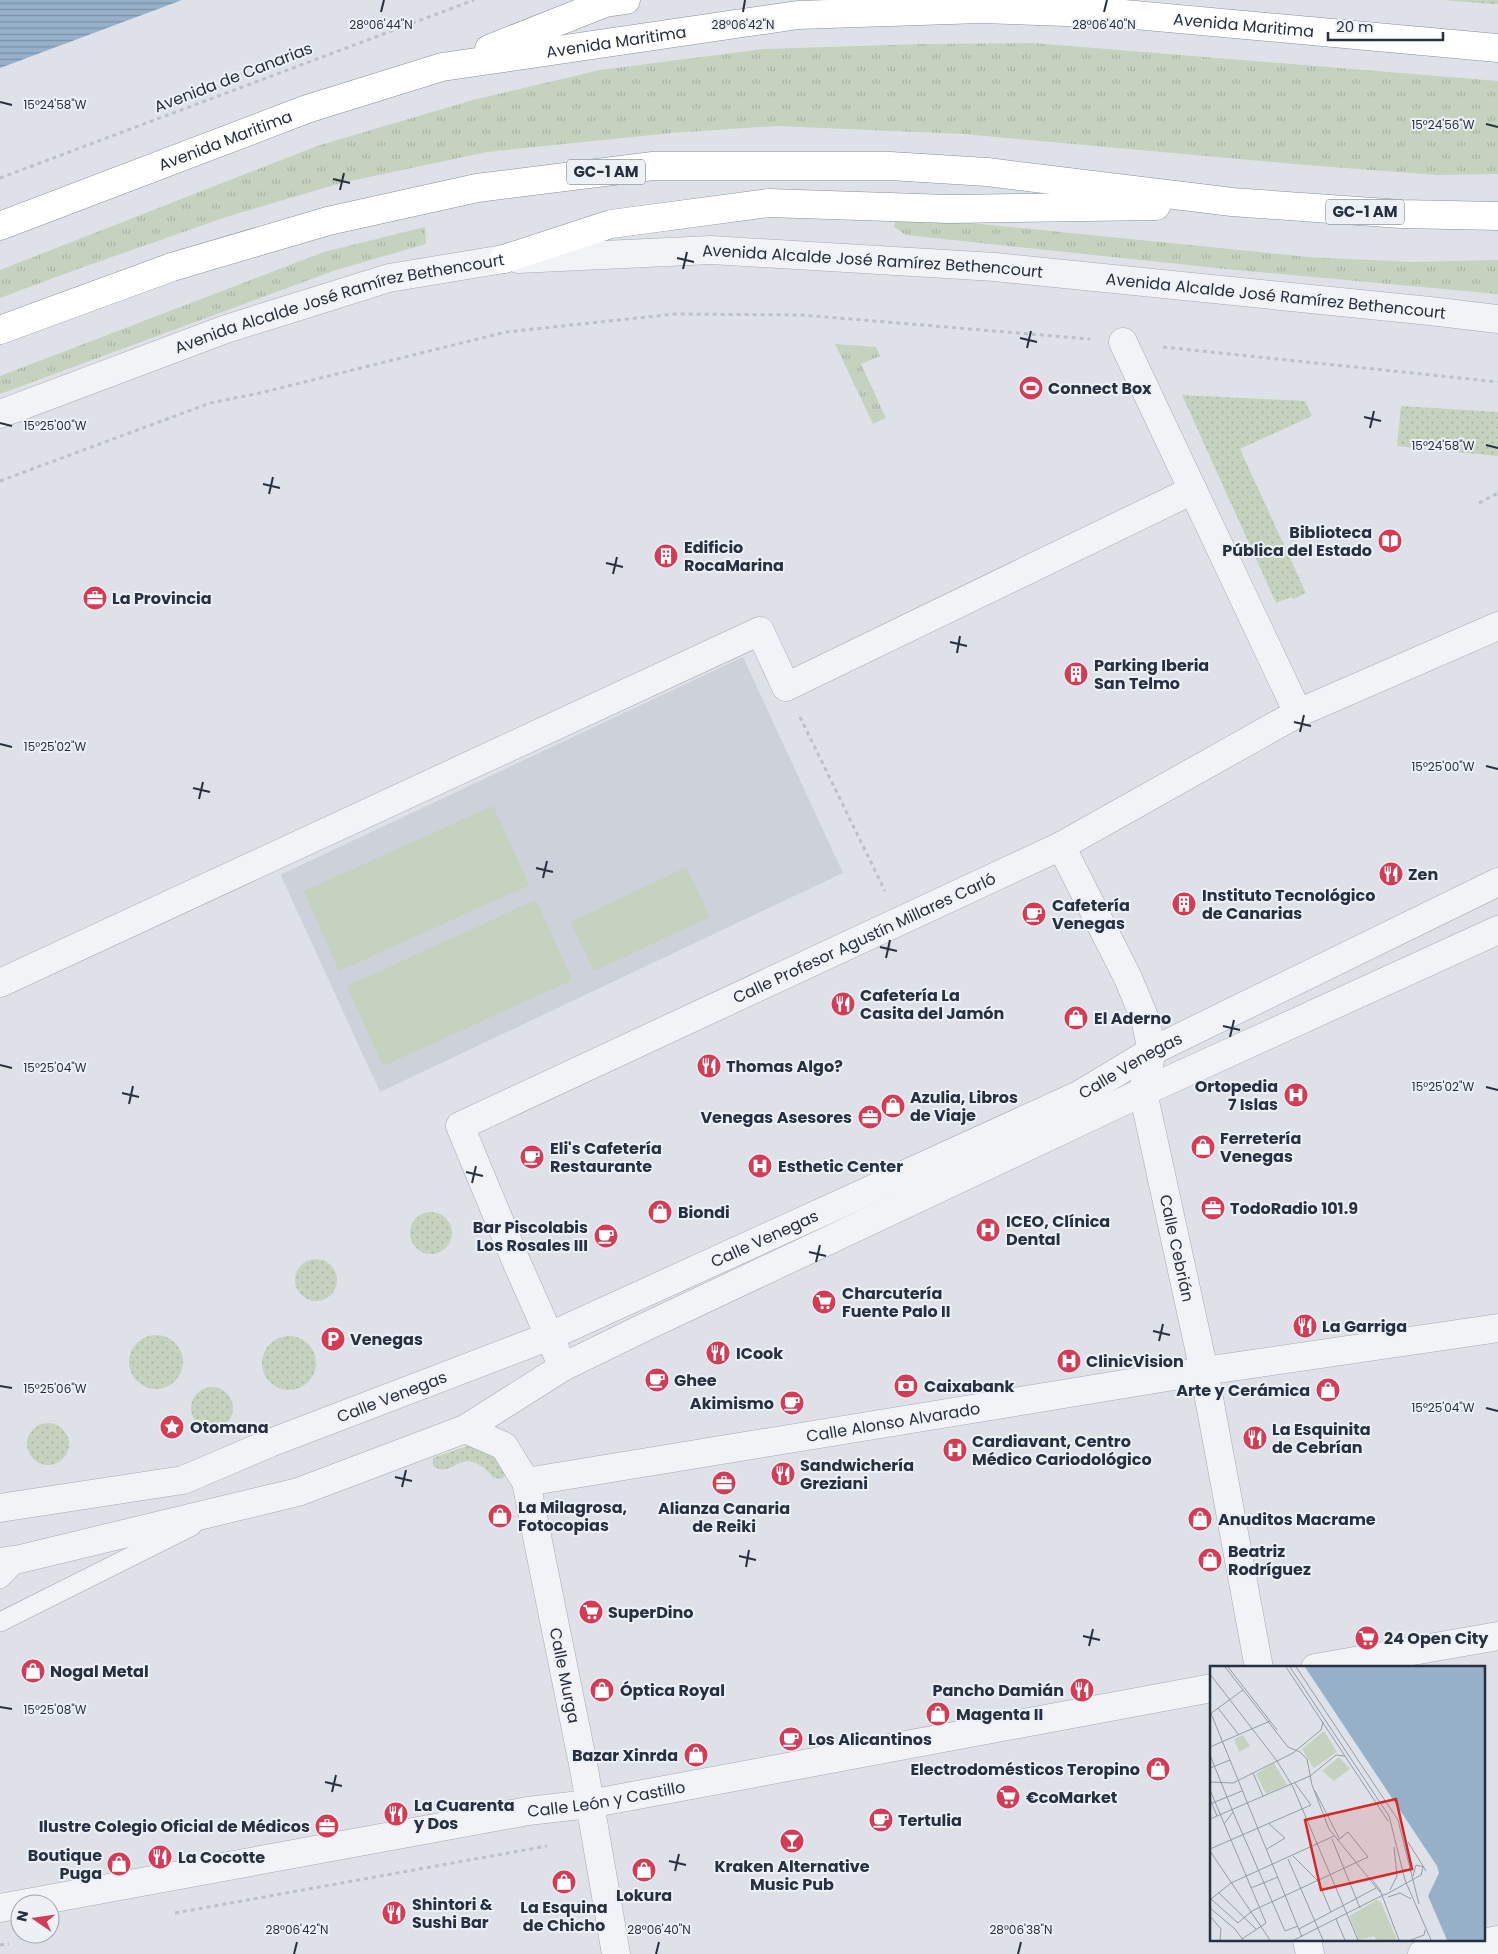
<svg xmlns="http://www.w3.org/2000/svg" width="1498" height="1954" viewBox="0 0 1498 1954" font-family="Poppins,sans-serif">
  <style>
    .built { fill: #ccd1da }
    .grass { fill: url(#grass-tufts) }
    .garden { fill: url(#garden-dots) }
    .pitch { fill: #c4d2be }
    .water { fill: url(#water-rules) }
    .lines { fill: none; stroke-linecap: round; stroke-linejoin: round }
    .service-casing { stroke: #a3a9b2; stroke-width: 20 }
    .pedestrian-casing { stroke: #a3a9b2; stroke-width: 29 }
    .minor-casing { stroke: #a3a9b2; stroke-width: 29 }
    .tertiary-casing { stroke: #a3a9b2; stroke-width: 29 }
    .trunk-casing { stroke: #858f9f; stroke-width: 29 }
    .path { stroke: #bcc0c7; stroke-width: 3; stroke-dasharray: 4 4; stroke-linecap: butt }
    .service { stroke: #f1f3f6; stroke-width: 19 }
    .pedestrian { stroke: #f1f3f6; stroke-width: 28 }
    .minor { stroke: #f1f3f6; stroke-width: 28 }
    .tertiary { stroke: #f1f3f6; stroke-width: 28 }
    .trunk { stroke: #fff; stroke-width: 28 }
    .ticks { fill: none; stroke: #263040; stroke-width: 2 }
    .labels { text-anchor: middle; stroke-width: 4; stroke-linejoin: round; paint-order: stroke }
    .shield { fill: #edf1f6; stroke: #626a77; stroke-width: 1 }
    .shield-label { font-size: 15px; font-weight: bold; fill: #263040 }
    .street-label { font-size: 16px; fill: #263040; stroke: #edf1f6 }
    .poi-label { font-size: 16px; font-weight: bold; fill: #263040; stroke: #edf1f6; text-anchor: start }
    .inset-road { fill: none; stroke: #949ba5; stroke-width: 1 }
    .view { fill: #d62828; fill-opacity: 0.15; stroke: #d62828; stroke-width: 2.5 }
    .inset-edge { fill: none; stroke: #263040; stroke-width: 2.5 }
    .ticks-label { font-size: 12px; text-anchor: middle; fill: #263040; stroke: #edf1f6; stroke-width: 4; stroke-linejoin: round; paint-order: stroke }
  </style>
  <defs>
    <pattern id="grass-tufts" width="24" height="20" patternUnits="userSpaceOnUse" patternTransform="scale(1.25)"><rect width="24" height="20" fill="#c4d2be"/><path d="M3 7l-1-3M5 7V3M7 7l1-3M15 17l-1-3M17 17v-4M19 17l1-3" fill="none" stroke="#a8b5a4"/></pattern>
    <pattern id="garden-dots" width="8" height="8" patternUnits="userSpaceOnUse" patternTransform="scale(1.25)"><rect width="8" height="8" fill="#c4d2be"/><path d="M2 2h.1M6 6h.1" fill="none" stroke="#a8b5a4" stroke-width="1.8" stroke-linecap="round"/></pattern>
    <pattern id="water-rules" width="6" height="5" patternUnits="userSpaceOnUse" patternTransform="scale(1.25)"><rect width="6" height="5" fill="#97b0ca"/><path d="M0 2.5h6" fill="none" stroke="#7b90a5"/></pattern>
  </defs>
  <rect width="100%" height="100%" fill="#dee2e8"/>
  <polygon class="built" points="743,657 843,873 380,1092 281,876 282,874"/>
  <g class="grass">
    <polygon points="1033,43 1498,81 1498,174 1437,175 1306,165 964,134 777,126 671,133 487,152 341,183 226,217 75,270 0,298 0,270 317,146 473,100 600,70 764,49 922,44"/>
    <polygon points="911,217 1308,257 1412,262 1498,260 1498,294 1226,269 906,235 894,227 895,222"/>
    <polygon points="425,227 426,244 336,270 0,394 0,376 324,252"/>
    <polygon points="835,344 876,347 880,356 861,364 886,418 873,424"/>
  </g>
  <g class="garden">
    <polygon points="1443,0 1498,0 1498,4 1492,4"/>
    <polygon points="1182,395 1305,401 1312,416 1240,449 1306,593 1293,599 1291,597 1276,603"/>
    <polygon points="1401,406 1498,412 1498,456 1397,446"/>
    <circle cx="431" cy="1233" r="21"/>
    <circle cx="316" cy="1280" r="21"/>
    <circle cx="156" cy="1362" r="27"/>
    <circle cx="289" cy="1363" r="27"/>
    <circle cx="212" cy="1408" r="21"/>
    <circle cx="48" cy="1444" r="21"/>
    <path d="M467,1446c22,3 28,8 39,27l-4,6 -8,-1c-34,-38 -38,3 -61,-12v-8z"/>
  </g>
  <g class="pitch">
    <polygon points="493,806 529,885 339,971 304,891"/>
    <polygon points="686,867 710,917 594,971 571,922"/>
    <polygon points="536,900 572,980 383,1066 347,986"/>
  </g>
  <polygon class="water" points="0,0 182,0 0,68"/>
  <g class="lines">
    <defs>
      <g id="service">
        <polyline points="0,1579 20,1559"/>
        <polyline points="0,1622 192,1526"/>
      </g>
      <g id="pedestrian">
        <polyline points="1123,342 1298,713"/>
        <polyline points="1061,846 1298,713 1498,626"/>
        <polyline points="0,983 760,631 786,687 1193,490"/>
      </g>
      <g id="minor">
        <path id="s1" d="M518,259l193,-9 284,17 435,44 68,8"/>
        <path id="s2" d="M563,1367l-47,-106 -56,-135 601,-280 67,132 17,41 7,32 -9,41 61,279 55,297"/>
        <path id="s3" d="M465,1429l39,17 22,36 58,287 32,185"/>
        <path id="s4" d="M526,1482l678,-111 294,-43"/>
        <path id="s5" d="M0,1508l183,-28 87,-37 280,-107 529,-241 73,-44 346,-169"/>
        <polyline points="1307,1940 1310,1954"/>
        <polyline points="1422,1954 1498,1940"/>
      </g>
      <g id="tertiary">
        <path id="s6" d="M0,414l226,-85 163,-51 115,-19"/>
        <polyline points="0,1562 20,1559 298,1492 465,1429 563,1367 645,1327 1143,1092 1498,930"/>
        <polyline points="1315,1668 1498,1636"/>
        <path id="s7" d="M0,1908l528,-97 61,-7 623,-116"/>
      </g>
      <g id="trunk">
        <polyline points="489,49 605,3 626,0"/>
        <path id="s8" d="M0,226l307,-117 135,-42 356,-52 183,-6 143,5 374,34"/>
        <polyline points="504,259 611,224 769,203 949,209 1156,206"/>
        <polyline points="0,330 172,267 328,221 477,188 653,166 890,166 987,172 1232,202 1401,214 1498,216"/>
      </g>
    </defs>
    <use href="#service" class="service-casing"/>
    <use href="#pedestrian" class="pedestrian-casing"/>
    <use href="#minor" class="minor-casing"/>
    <use href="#tertiary" class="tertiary-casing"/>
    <use href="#trunk" class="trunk-casing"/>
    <g class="path">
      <polyline points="0,178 474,0"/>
      <polyline points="1163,347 1498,382"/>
      <polyline points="0,481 210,403 260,393 506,332 675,314 802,315 1090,339"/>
      <polyline points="1479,503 1498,493"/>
      <polyline points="800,717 885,891"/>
      <polyline points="175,1913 547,1846"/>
      <polyline points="0,1945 9,1944"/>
    </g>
    <use href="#service" class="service"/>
    <use href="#pedestrian" class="pedestrian"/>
    <use href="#minor" class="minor"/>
    <use href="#tertiary" class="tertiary"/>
    <use href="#trunk" class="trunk"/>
  </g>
  <path class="ticks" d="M381,12l3,-12M743,12l2,-12M1104,12l3,-12M0,102l12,3M1486,124l12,3M333,179l17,4M340,190l4,-17M677,258l17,4M683,269l4,-17M1020,338l17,4M1027,348l4,-17M1364,417l17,4M0,423l12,3M1370,428l4,-17M1486,445l12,3M263,484l17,4M269,494l4,-17M606,563l17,4M613,574l4,-17M950,642l17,4M957,653l3,-17M1294,722l17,4M1300,732l4,-17M0,744l12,3M1486,766l12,3M193,788l17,4M199,799l4,-17M536,868l17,4M543,878l4,-17M880,947l17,4M886,958l4,-18M1223,1026l17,4M1230,1037l4,-17M0,1065l12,3M1486,1087l12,3M122,1093l17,4M129,1104l4,-18M466,1172l17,4M472,1183l4,-17M809,1252l17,4M816,1262l4,-17M1153,1331l17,4M1159,1341l4,-17M0,1386l12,2M1486,1408l12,3M395,1477l17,4M402,1487l4,-17M739,1556l17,4M746,1567l3,-17M1083,1636l17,4M1089,1646l4,-17M0,1707l12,2M325,1782l17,4M332,1792l4,-17M669,1861l17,4M675,1871l4,-17M294,1954l3,-12M656,1954l3,-12M1018,1954l3,-12"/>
  <defs>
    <symbol id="stadium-disc" viewBox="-11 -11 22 22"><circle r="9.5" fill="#d33c54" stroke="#edf1f6"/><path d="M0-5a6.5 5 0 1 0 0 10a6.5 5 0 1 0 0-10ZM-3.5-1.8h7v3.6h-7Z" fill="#fff"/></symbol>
    <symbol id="library-disc" viewBox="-11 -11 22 22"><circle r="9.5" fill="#d33c54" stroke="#edf1f6"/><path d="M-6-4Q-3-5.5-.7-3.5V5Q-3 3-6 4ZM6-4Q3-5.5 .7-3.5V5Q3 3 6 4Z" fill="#fff"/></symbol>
    <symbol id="building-disc" viewBox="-11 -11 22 22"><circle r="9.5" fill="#d33c54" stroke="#edf1f6"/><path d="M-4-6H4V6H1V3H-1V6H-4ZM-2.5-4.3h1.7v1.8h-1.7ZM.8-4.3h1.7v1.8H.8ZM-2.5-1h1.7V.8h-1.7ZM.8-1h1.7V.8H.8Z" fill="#fff"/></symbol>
    <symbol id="office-disc" viewBox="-11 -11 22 22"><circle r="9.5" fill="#d33c54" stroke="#edf1f6"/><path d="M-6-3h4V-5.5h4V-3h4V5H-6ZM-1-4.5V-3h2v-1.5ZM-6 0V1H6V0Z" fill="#fff"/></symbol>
    <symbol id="restaurant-disc" viewBox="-11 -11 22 22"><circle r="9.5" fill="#d33c54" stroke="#edf1f6"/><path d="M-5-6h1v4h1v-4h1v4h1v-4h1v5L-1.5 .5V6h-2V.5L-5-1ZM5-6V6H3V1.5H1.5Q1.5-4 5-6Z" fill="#fff"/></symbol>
    <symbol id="cafe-disc" viewBox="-11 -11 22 22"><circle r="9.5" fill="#d33c54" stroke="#edf1f6"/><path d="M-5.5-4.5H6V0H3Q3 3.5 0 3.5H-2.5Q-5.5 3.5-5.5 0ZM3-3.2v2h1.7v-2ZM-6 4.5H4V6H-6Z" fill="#fff"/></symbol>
    <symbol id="shop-disc" viewBox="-11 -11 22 22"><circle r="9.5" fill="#d33c54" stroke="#edf1f6"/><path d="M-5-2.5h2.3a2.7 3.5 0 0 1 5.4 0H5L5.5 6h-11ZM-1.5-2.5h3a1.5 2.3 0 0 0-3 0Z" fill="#fff"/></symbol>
    <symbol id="hospital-disc" viewBox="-11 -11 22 22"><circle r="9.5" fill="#d33c54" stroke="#edf1f6"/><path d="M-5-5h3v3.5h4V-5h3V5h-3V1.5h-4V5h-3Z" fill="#fff"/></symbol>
    <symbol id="supermarket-disc" viewBox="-11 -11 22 22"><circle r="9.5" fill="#d33c54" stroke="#edf1f6"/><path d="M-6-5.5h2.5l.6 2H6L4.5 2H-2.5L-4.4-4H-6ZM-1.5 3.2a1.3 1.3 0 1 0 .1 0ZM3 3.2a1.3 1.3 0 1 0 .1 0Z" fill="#fff"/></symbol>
    <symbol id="parking-disc" viewBox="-11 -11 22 22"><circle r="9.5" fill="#d33c54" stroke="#edf1f6"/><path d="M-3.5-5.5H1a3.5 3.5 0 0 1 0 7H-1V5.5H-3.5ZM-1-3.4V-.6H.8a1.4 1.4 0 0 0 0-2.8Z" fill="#fff"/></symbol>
    <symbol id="bank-disc" viewBox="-11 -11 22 22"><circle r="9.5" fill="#d33c54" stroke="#edf1f6"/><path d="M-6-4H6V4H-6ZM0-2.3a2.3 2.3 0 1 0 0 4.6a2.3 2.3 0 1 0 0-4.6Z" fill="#fff"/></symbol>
    <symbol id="sight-disc" viewBox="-11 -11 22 22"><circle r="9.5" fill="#d33c54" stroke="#edf1f6"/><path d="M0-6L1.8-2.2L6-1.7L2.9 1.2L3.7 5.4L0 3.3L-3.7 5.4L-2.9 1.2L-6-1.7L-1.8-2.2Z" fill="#fff"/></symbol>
    <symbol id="bar-disc" viewBox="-11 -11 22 22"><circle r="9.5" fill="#d33c54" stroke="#edf1f6"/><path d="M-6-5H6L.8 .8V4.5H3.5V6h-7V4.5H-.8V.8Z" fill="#fff"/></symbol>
  </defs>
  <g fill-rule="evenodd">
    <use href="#stadium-disc" x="1017" y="374" width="28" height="28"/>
    <use href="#library-disc" x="1376" y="527" width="28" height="28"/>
    <use href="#building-disc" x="652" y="542" width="28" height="28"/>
    <use href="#office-disc" x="81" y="584" width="28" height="28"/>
    <use href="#building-disc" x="1062" y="660" width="28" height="28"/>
    <use href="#restaurant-disc" x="1377" y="860" width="28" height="28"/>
    <use href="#building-disc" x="1170" y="890" width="28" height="28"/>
    <use href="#cafe-disc" x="1020" y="900" width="28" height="28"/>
    <use href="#restaurant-disc" x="829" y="990" width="28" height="28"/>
    <use href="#shop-disc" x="1062" y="1004" width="28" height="28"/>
    <use href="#restaurant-disc" x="695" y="1052" width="28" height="28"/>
    <use href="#hospital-disc" x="1282" y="1081" width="28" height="28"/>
    <use href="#shop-disc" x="879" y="1092" width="28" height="28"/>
    <use href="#office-disc" x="856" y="1103" width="28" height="28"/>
    <use href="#shop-disc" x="1189" y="1133" width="28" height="28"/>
    <use href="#cafe-disc" x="518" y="1143" width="28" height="28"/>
    <use href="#hospital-disc" x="746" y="1152" width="28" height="28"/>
    <use href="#office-disc" x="1199" y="1194" width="28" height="28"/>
    <use href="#shop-disc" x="646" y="1198" width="28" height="28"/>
    <use href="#hospital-disc" x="974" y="1216" width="28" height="28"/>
    <use href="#cafe-disc" x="592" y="1222" width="28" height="28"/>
    <use href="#supermarket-disc" x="810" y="1288" width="28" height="28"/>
    <use href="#restaurant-disc" x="1291" y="1312" width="28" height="28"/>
    <use href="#parking-disc" x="319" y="1325" width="28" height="28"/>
    <use href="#restaurant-disc" x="704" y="1339" width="28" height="28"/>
    <use href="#hospital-disc" x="1055" y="1347" width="28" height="28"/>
    <use href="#cafe-disc" x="643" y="1366" width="28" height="28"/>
    <use href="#bank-disc" x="892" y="1372" width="28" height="28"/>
    <use href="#shop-disc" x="1314" y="1376" width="28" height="28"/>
    <use href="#cafe-disc" x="778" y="1389" width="28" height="28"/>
    <use href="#sight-disc" x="158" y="1413" width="28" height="28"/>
    <use href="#restaurant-disc" x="1241" y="1424" width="28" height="28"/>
    <use href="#hospital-disc" x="941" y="1436" width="28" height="28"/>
    <use href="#restaurant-disc" x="769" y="1460" width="28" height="28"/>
    <use href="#office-disc" x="710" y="1469" width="28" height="28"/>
    <use href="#shop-disc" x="486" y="1502" width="28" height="28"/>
    <use href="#shop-disc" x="1186" y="1505" width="28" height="28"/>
    <use href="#shop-disc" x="1196" y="1546" width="28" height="28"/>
    <use href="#supermarket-disc" x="577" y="1598" width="28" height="28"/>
    <use href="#supermarket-disc" x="1353" y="1624" width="28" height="28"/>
    <use href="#shop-disc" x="19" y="1657" width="28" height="28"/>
    <use href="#shop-disc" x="588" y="1676" width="28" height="28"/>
    <use href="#restaurant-disc" x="1068" y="1676" width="28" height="28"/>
    <use href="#shop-disc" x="924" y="1700" width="28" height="28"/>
    <use href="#cafe-disc" x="777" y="1725" width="28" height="28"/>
    <use href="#shop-disc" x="682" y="1741" width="28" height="28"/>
    <use href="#shop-disc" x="1144" y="1755" width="28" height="28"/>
    <use href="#supermarket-disc" x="994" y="1783" width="28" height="28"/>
    <use href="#restaurant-disc" x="382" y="1800" width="28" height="28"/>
    <use href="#cafe-disc" x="867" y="1806" width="28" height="28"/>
    <use href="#office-disc" x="313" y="1812" width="28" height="28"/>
    <use href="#bar-disc" x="778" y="1827" width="28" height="28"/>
    <use href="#restaurant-disc" x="146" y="1843" width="28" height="28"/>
    <use href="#shop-disc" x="105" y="1850" width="28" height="28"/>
    <use href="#shop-disc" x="630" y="1856" width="28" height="28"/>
    <use href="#shop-disc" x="550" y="1868" width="28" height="28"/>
    <use href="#restaurant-disc" x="380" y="1899" width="28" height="28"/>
  </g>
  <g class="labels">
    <g class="shield">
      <rect x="567" y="159.5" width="78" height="25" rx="4"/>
      <rect x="1326" y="199.5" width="78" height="25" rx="4"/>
    </g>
    <g class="shield-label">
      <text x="606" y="177">GC-1 AM</text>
      <text x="1365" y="217">GC-1 AM</text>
    </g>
    <g class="street-label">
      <text dy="6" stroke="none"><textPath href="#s8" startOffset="1276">Avenida Maritima</textPath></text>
      <text dy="6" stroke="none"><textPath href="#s8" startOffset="646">Avenida Maritima</textPath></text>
      <text transform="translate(233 77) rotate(-21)" y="6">Avenida de Canarias</text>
      <text dy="6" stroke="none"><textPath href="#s8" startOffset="241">Avenida Maritima</textPath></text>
      <text dy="6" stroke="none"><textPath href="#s1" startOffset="355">Avenida Alcalde José Ramírez Bethencourt</textPath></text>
      <text dy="6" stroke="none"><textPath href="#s1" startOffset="760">Avenida Alcalde José Ramírez Bethencourt</textPath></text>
      <text dy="6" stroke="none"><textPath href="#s6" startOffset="358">Avenida Alcalde José Ramírez Bethencourt</textPath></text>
      <text dy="6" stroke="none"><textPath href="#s2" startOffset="708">Calle Profesor Agustín Millares Carló</textPath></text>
      <text dy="6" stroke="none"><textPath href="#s5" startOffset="1220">Calle Venegas</textPath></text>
      <text dy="6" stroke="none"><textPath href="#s5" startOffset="815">Calle Venegas</textPath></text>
      <text dy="6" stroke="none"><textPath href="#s2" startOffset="1352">Calle Cebrián</textPath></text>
      <text dy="6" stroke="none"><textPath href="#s5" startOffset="410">Calle Venegas</textPath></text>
      <text dy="6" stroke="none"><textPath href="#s4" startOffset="372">Calle Alonso Alvarado</textPath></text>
      <text dy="6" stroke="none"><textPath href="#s3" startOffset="282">Calle Murga</textPath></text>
      <text dy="6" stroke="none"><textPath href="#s7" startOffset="616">Calle León y Castillo</textPath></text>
    </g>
    <g class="poi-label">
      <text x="1048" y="394">Connect Box</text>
      <text x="1372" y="538" text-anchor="end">Biblioteca<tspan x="1372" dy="18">Pública del Estado</tspan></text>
      <text x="684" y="553">Edificio<tspan x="684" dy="18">RocaMarina</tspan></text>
      <text x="112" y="604">La Provincia</text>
      <text x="1094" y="671">Parking Iberia<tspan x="1094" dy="18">San Telmo</tspan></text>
      <text x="1408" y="880">Zen</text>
      <text x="1202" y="901">Instituto Tecnológico<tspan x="1202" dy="18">de Canarias</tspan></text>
      <text x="1052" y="911">Cafetería<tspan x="1052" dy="18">Venegas</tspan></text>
      <text x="860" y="1001">Cafetería La<tspan x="860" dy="18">Casita del Jamón</tspan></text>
      <text x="1094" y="1024">El Aderno</text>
      <text x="726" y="1072">Thomas Algo?</text>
      <text x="1278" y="1092" text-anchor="end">Ortopedia<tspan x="1278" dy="18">7 Islas</tspan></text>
      <text x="910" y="1103">Azulia, Libros<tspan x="910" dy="18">de Viaje</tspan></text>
      <text x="852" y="1123" text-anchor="end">Venegas Asesores</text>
      <text x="1220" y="1144">Ferretería<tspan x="1220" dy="18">Venegas</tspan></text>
      <text x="550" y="1154">Eli's Cafetería<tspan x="550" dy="18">Restaurante</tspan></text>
      <text x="778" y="1172">Esthetic Center</text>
      <text x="1230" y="1214">TodoRadio 101.9</text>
      <text x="678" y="1218">Biondi</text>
      <text x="1006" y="1227">ICEO, Clínica<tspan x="1006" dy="18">Dental</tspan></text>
      <text x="588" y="1233" text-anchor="end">Bar Piscolabis<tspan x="588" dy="18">Los Rosales III</tspan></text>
      <text x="842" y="1299">Charcutería<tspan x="842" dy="18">Fuente Palo II</tspan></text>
      <text x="1322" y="1332">La Garriga</text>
      <text x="350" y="1345">Venegas</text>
      <text x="736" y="1359">ICook</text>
      <text x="1086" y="1367">ClinicVision</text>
      <text x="674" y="1386">Ghee</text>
      <text x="924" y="1392">Caixabank</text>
      <text x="1310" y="1396" text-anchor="end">Arte y Cerámica</text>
      <text x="774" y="1409" text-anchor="end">Akimismo</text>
      <text x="190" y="1433">Otomana</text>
      <text x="1272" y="1435">La Esquinita<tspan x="1272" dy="18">de Cebrían</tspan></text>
      <text x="972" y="1447">Cardiavant, Centro<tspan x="972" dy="18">Médico Cariodológico</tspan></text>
      <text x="800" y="1471">Sandwichería<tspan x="800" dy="18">Greziani</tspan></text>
      <text x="518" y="1513">La Milagrosa,<tspan x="518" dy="18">Fotocopias</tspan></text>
      <text x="724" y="1514" text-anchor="middle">Alianza Canaria<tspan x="724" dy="18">de Reiki</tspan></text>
      <text x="1218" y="1525">Anuditos Macrame</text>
      <text x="1228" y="1557">Beatriz<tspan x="1228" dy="18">Rodríguez</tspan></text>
      <text x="608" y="1618">SuperDino</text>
      <text x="1384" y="1644">24 Open City</text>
      <text x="50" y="1677">Nogal Metal</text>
      <text x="620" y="1696">Óptica Royal</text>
      <text x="1064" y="1696" text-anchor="end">Pancho Damián</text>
      <text x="956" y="1720">Magenta II</text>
      <text x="808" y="1745">Los Alicantinos</text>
      <text x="678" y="1761" text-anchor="end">Bazar Xinrda</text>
      <text x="1140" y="1775" text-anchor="end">Electrodomésticos Teropino</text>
      <text x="1026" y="1803">€coMarket</text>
      <text x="414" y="1811">La Cuarenta<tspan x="414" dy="18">y Dos</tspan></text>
      <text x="898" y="1826">Tertulia</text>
      <text x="310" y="1832" text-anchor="end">Ilustre Colegio Oficial de Médicos</text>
      <text x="102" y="1861" text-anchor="end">Boutique<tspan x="102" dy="18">Puga</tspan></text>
      <text x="178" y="1863">La Cocotte</text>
      <text x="792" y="1872" text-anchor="middle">Kraken Alternative<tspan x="792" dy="18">Music Pub</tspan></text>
      <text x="644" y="1901" text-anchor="middle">Lokura</text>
      <text x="412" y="1910">Shintori &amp;<tspan x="412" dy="18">Sushi Bar</tspan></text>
      <text x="564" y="1913" text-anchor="middle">La Esquina<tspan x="564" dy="18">de Chicho</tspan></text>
    </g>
  </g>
  <g transform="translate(1210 1666)">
    <rect width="275" height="275" fill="#dee2e8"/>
    <path d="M114,65l13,21 -23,16 -12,-19zM129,91l11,12 -16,12 -12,-10zM64,97l13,22 -21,9 -10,-20zM167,234l4,2 16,38h-20l-3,-4 -15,4 -10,-24z" fill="#c4d2be"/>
    <path d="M103,76l-2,14 14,2 -12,9 -10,-17z" fill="#c4d2be"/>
    <path d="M33,69l7,11 -11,6 -5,-13z" fill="#c4d2be"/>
    <path d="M95,1h180v273h-38l-19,-44 11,-23 -2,-7z" fill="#97b0ca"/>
    <path class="inset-road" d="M15,1l63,80 12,5 7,7 5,26 17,44 51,63M18,1l49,63M76,1l102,154M80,1l99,149 16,64 26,60M86,1l102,153 21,84M0,8l67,87 16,26 65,153M8,42l21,27M0,45l92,226M0,48l33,-24M0,81l60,-26M0,89l23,57 -9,12M0,102l20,-8M43,107l10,23M0,116l23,1 60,-30 28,-23 2,-8M0,124l56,133 -24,16M105,125l24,47M0,133l7,17M0,138l32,-13M23,146l52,119 13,-5M0,153l100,-43 26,-21 9,1M124,170l-103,47 -20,16 27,24 14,-12 116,-54 -20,-25 -10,8M122,173l28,69M198,176l18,29M0,183l101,-44 -17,-23M57,183l18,-11 -17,-15M0,185l60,89M83,190l25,25 13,31M78,193l35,81M203,210l3,-11 8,2M161,212l9,12 19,50M41,222l27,-11M180,224l7,-14 -3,-29M8,226l39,38M175,229l36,-20 2,-8M178,231l12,-4 11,6M0,242l25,21 8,11M0,250l11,13 -1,11M126,253l9,21M89,263l77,-41M84,274l91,-46M201,274l13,-5 1,-5"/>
    <path class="view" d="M186,133l16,70 -91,21 -16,-70z"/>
    <rect width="275" height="275" class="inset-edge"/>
  </g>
  <g class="ticks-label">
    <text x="381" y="29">28°06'44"N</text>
    <text x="743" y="29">28°06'42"N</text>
    <text x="1104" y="29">28°06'40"N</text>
    <text x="55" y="109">15°24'58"W</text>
    <text x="1443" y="129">15°24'56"W</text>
    <text x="55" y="430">15°25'00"W</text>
    <text x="1443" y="450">15°24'58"W</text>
    <text x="55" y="751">15°25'02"W</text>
    <text x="1443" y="771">15°25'00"W</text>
    <text x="55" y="1072">15°25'04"W</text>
    <text x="1443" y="1091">15°25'02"W</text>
    <text x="55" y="1393">15°25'06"W</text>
    <text x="1443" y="1412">15°25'04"W</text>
    <text x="55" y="1714">15°25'08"W</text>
    <text x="297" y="1934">28°06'42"N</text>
    <text x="659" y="1934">28°06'40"N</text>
    <text x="1021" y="1934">28°06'38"N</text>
  </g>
  <g transform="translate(35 1919) rotate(283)"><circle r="24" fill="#edf1f6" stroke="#9da4ad"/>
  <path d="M0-4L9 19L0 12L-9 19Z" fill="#d33c54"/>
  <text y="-8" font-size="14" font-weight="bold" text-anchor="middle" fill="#263040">N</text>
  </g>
  <path d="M1328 32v8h115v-8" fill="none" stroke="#263040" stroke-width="2.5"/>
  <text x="1336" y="32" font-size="15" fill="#263040" stroke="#edf1f6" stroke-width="4" paint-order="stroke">20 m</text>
</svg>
